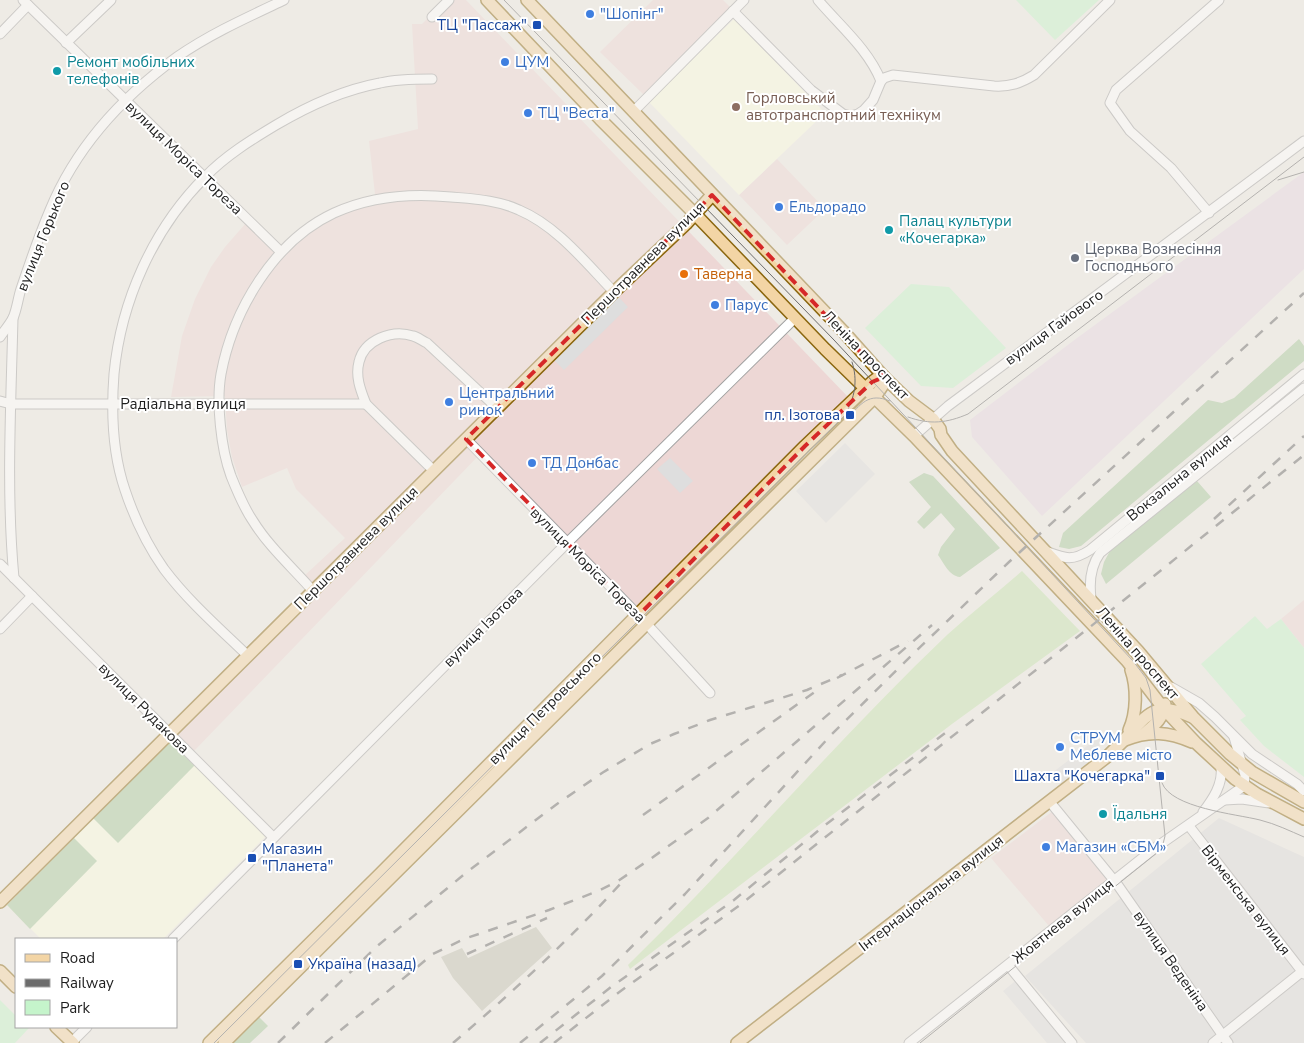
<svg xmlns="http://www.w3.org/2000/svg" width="1304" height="1043" viewBox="0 0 1304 1043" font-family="'Nunito Sans',sans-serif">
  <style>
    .residential { fill: #dcdbdb }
    .commercial { fill: #edd7d5 }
    .industrial { fill: #e6d7e3 }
    .education { fill: #fbfce0 }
    .construction { fill: #c1c2b1 }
    .grass { fill: #c6e3af }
    .forest { fill: #a8c99d }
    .park { fill: #c5f4cb }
    .parking { fill: #dedede }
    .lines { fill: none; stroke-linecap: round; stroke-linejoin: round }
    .minor-casing { stroke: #a2a2a2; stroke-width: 11 }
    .major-casing { stroke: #8a660e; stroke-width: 14 }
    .minor { stroke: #fff; stroke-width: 9 }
    .major { stroke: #f3d5a5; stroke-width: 11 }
    .tram { stroke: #6c6c6c; stroke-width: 1 }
    .rail { stroke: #6c6c6c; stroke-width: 2.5; stroke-dasharray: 10 10; stroke-linecap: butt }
    .marked { fill: none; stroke: #d62828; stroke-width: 4; stroke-dasharray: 10 6; stroke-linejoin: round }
    .shop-dot { fill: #3f7fe0; stroke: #fff; stroke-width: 2 }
    .transit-dot { fill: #1a4fb4; stroke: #fff; stroke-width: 2 }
    .culture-dot { fill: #0f9aa8; stroke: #fff; stroke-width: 2 }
    .education-dot { fill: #8d6e63; stroke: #fff; stroke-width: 2 }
    .worship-dot { fill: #6b7280; stroke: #fff; stroke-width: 2 }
    .food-dot { fill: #e8710a; stroke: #fff; stroke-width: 2 }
    .labels { text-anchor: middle; stroke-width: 4; stroke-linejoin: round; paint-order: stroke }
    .shop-label { font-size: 15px; fill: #366cbe; stroke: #fff; text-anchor: start }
    .transit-label { font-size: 15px; fill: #164399; stroke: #fff; text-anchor: end }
    .culture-label { font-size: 15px; fill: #0d838f; stroke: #fff; text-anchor: start }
    .education-label { font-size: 15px; fill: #785e54; stroke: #fff; text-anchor: start }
    .street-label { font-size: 15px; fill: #1e1e1e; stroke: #fff }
    .worship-label { font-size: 15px; fill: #5b616d; stroke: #fff; text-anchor: start }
    .food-label { font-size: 15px; fill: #c56008; stroke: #fff; text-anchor: start }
  </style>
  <rect width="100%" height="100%" fill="#eeebe5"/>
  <polygon class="residential" points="1219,818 1304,857 1304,1043 1086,1043 1025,976"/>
  <g class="commercial">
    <polygon points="446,0 466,0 849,398 639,608 483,451 194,751 177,734 317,590 304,576 345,538 296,489 287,468 242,487 232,457 227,430 225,396 171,397 182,336 195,299 211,267 225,247 246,223 281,257 305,236 329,220 351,211 376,203 369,141 418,129 412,24 422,24"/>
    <polygon points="653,0 723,0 732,9 645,96 600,52"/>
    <polygon points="777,159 825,209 787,245 739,195"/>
    <polygon points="1304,600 1304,648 1281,619"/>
    <polygon points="1053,811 1107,879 1049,926 991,858"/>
  </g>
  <polygon class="industrial" points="1304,172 1304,269 1042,516 972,437 970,420 1073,341"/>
  <g class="education">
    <polygon points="734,19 825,113 739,195 648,101"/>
    <polygon points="170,741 266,836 163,939 41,939 7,905"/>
  </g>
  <polygon class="construction" points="536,927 552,948 482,1011 453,978 441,957 462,948 468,958"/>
  <path class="grass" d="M1022,571l58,60 -128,93 -322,245 -2,-4c109,-107 208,-224 319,-330 24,-22 50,-42 75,-64z"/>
  <g class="forest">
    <polygon points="1299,339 1304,346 1304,361 1081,546 1069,549 1059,547 1063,533 1208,400 1222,403 1234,398"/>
    <path d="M924,473l9,3 67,72 -40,29c-11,-1 -16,-14 -22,-22l3,-8 14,-18 -14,-16 -17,16 -7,-7 14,-15 -22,-25z"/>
    <polygon points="1197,481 1211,497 1106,584 1101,574 1104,562 1111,549"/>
    <polygon points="170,741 195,765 118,843 93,818"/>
    <polygon points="74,838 97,861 30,929 7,905"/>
    <polygon points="259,1017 268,1026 250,1043 233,1043"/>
  </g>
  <g class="park">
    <polygon points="1016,0 1099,0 1055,40"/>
    <polygon points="911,284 949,287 1006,348 953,388 921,386 865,328"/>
    <polygon points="1255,616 1267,629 1281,619 1304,648 1304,777 1264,746 1240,720 1246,716 1201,664"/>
    <polygon points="0,1000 16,1016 16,1027 29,1028 15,1043 0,1043"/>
  </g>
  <g class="parking">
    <polygon points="614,292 628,307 564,370 550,356"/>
    <polygon points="845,443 875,474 826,523 796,491"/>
    <polygon points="670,458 693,481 680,493 657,469"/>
    <polygon points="1100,736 1099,754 1060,784 1052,773"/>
    <polygon points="1019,978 1069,1039 1064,1043 1047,1043 1003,991"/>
  </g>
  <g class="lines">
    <defs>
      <g id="minor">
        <polyline points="23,0 281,252"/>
        <path d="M818,0c23,27 50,49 63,81"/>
        <path d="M733,11l78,79 32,24 8,2 7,-2 6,-4 9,-10 8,-19 3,-3 9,-3 101,11c16,1 27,-3 40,-11l76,-75"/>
        <polyline points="432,17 449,0"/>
        <polyline points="0,34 28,5"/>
        <polyline points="66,43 111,0"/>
        <polyline points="633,112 744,0"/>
        <polyline points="1209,213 1171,168 1130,131 1110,103 1116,90 1219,0"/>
        <path d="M13,318c-2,86 -7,174 1,260"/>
        <path d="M0,337c4,-6 10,-13 13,-19 4,-9 5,-20 8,-29 9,-27 18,-53 29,-79 26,-63 72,-113 127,-153 33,-23 71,-40 107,-57"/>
        <polyline points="0,401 11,404 366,404"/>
        <polyline points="914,436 948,406 1304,141"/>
        <polyline points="466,439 644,621 710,693"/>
        <path d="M434,471l-68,-67c-5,-13 -11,-27 -7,-42 5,-22 33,-33 54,-26 5,1 9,5 14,7l70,65"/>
        <path d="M1048,552c18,7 25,9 42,-2l214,-176"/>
        <polyline points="0,564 273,837"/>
        <path d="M313,591c-20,-23 -44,-44 -60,-70 -9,-13 -16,-30 -22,-45 -10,-27 -15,-74 -10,-102 12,-64 53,-133 113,-161 37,-17 78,-20 117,-16 23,2 47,3 68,13 38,16 67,53 95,82"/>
        <path d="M1091,598c-2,-16 -1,-31 9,-45l204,-165"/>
        <polyline points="0,629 32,596"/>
        <path d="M248,656c-29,-28 -60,-55 -84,-87 -17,-24 -30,-52 -39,-79 -13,-38 -14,-77 -11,-116 7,-73 39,-145 91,-197 20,-21 46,-37 71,-52 32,-19 67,-35 104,-42 17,-4 35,-4 52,-4"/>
        <polyline points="1171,687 1199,703 1215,717 1252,754 1297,784 1304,791"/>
        <polyline points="1225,800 1242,799 1269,803"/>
        <polyline points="1050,802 1117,884 1228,1043"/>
        <path d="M1203,812c10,-13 20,-28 18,-44"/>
        <polyline points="1189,826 1304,974"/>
        <polyline points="173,939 566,544 795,318"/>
        <polyline points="1008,965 1072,1043"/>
        <polyline points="72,1042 87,1027"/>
        <polyline points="909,1043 1155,848 1244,786 1245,775 1234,737"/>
        <polyline points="1213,1043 1304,970"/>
      </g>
      <g id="major">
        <polyline points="487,0 600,119 695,214 825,349 914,436 1127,661 1164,709 1196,743 1235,779 1257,794 1304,819"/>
        <polyline points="527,0 843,331 884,377 909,401 933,419 940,429 941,435 952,451 1138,651 1194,718 1230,754 1252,772 1304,802"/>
        <path d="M1129,730c8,-17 8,-43 2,-60"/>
        <path d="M1145,733c11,-9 18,-15 20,-29"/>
        <path d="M1125,740c24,-10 44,-8 67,2"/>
        <polyline points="0,902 614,292 686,224 712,195"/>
        <polyline points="0,971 16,987"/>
        <polyline points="56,1027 73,1043"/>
        <polyline points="209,1043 380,874 805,446 872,382 876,379 884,377"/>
        <polyline points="224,1043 875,397 883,385 884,377"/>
        <path d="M737,1043l371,-287c5,-6 12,-11 17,-17 24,-26 30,-39 67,-22"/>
      </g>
    </defs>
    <use href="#minor" class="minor-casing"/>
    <use href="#major" class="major-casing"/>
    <use href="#minor" class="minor"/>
    <use href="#major" class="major"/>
    <g class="tram">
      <polyline points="504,0 834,340 1133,661 1146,678 1150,690 1165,836 1162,848 1158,852 920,1043"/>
      <polyline points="1278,180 1304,172"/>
      <path d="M908,417c22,8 39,6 60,-3l336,-257"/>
      <path d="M847,419c14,-15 21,-27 43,-18"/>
      <path d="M1162,783c9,25 74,31 98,37 16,4 30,11 44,17"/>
      <path d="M214,1043l631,-628c10,-17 13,-35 7,-53"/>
    </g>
    <g class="rail">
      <polyline points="1214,519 1304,436"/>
      <polyline points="837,678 908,641"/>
      <polyline points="643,815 816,691"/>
      <polyline points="467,954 547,918"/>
      <polyline points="278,1043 376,947 467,872 557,804 602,773 650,744 674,734 710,720 807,690 842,675"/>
      <polyline points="325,1043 433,954 464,939 549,910 598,891 618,881 646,862 708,818 932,625"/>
      <path d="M453,1043c60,-51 117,-104 170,-162"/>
      <polyline points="520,1043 602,976 685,894 832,734 916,651 1009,562 1304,293"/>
      <polyline points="540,1043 611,987 734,900 824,826 949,730"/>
      <polyline points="554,1043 618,993 740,905 1134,592 1304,455"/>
    </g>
  </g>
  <path d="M0 0H1304V1043H0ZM712,195l172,182 -12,5 -67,64 -167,170 -172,-177z" fill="#eeebe5" fill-opacity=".55" fill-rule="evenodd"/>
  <path class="marked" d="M712,195l172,182 -12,5 -67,64 -167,170 -172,-177z"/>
  <g class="shop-dot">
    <circle cx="590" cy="14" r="5"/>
    <circle cx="505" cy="62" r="5"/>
    <circle cx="528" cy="113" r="5"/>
    <circle cx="779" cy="207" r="5"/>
    <circle cx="715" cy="305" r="5"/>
    <circle cx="449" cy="402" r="5"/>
    <circle cx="532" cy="463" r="5"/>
    <circle cx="1060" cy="747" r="5"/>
    <circle cx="1046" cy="847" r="5"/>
  </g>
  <g class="transit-dot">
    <rect x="532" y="20" width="10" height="10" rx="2.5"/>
    <rect x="845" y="410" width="10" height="10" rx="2.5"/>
    <rect x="1155" y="771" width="10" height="10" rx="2.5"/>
    <rect x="247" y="853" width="10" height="10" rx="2.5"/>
    <rect x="293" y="959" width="10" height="10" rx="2.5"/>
  </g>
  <g class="culture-dot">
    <circle cx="57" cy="71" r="5"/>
    <circle cx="889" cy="230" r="5"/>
    <circle cx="1103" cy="814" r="5"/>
  </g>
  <circle class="education-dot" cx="736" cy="107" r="5"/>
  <circle class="worship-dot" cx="1075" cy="258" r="5"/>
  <circle class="food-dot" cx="684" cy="274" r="5"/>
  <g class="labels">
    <g class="shop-label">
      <text x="600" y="19">"Шопінг"</text>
      <text x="515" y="67">ЦУМ</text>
      <text x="538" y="118">ТЦ "Веста"</text>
      <text x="789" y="212">Ельдорадо</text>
      <text x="725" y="310">Парус</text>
      <text x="459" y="398">Центральний<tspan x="459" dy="17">ринок</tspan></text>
      <text x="542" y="468">ТД Донбас</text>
      <text x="1070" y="743">СТРУМ<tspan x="1070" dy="17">Меблеве місто</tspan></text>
      <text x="1056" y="852">Магазин «СБМ»</text>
    </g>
    <g class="transit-label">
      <text x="527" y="30">ТЦ "Пассаж"</text>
      <text x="840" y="420">пл. Ізотова</text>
      <text x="1150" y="781">Шахта "Кочегарка"</text>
      <text x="262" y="854" text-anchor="start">Магазин<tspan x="262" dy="17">"Планета"</tspan></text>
      <text x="308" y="969" text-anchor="start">Україна (назад)</text>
    </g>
    <g class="culture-label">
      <text x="67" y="67">Ремонт мобільних<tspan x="67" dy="17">телефонів</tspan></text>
      <text x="899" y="226">Палац культури<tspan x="899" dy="17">«Кочегарка»</tspan></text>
      <text x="1113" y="819">Їдальня</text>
    </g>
    <g class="education-label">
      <text x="746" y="103">Горловський<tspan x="746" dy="17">автотранспортний технікум</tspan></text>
    </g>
    <g class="street-label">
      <text transform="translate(184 158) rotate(44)" y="5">вулиця Моріса Тореза</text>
      <text transform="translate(43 236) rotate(-68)" y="5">вулиця Горького</text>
      <text transform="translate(643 263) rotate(-45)" y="5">Першотравнева вулиця</text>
      <text transform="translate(1054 327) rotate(-36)" y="5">вулиця Гайового</text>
      <text transform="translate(866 355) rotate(46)" y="5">Леніна проспект</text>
      <text x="183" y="409">Радіальна вулиця</text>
      <text transform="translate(1179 477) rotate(-39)" y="5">Вокзальна вулиця</text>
      <text transform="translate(356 548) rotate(-45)" y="5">Першотравнева вулиця</text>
      <text transform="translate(588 565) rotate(45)" y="5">вулиця Моріса Тореза</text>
      <text transform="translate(483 627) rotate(-45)" y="5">вулиця Ізотова</text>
      <text transform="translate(1138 653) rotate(49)" y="5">Леніна проспект</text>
      <text transform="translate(144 708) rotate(45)" y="5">вулиця Рудакова</text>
      <text transform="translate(545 708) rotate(-45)" y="5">вулиця Петровського</text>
      <text transform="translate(931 893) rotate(-38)" y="5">Інтернаціональна вулиця</text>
      <text transform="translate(1246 900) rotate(52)" y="5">Вірменська вулиця</text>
      <text transform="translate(1063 921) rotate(-39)" y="5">Жовтнева вулиця</text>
      <text transform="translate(1171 961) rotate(55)" y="5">вулиця Веденіна</text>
    </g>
    <g class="worship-label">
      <text x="1085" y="254">Церква Вознесіння<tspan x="1085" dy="17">Господнього</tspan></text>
    </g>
    <g class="food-label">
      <text x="694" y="279">Таверна</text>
    </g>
  </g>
  <rect x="15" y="938" width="162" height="90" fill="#ffffff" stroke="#a5a5a5"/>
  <rect x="25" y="954" width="25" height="8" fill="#f3d5a5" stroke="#a5a5a5"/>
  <text x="60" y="963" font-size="15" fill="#1e1e1e">Road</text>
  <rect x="25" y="979" width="25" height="8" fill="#6c6c6c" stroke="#a5a5a5"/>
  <text x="60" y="988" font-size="15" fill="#1e1e1e">Railway</text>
  <rect x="25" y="1000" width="25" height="15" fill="#c5f4cb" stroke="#a5a5a5"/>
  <text x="60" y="1013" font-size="15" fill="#1e1e1e">Park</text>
</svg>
